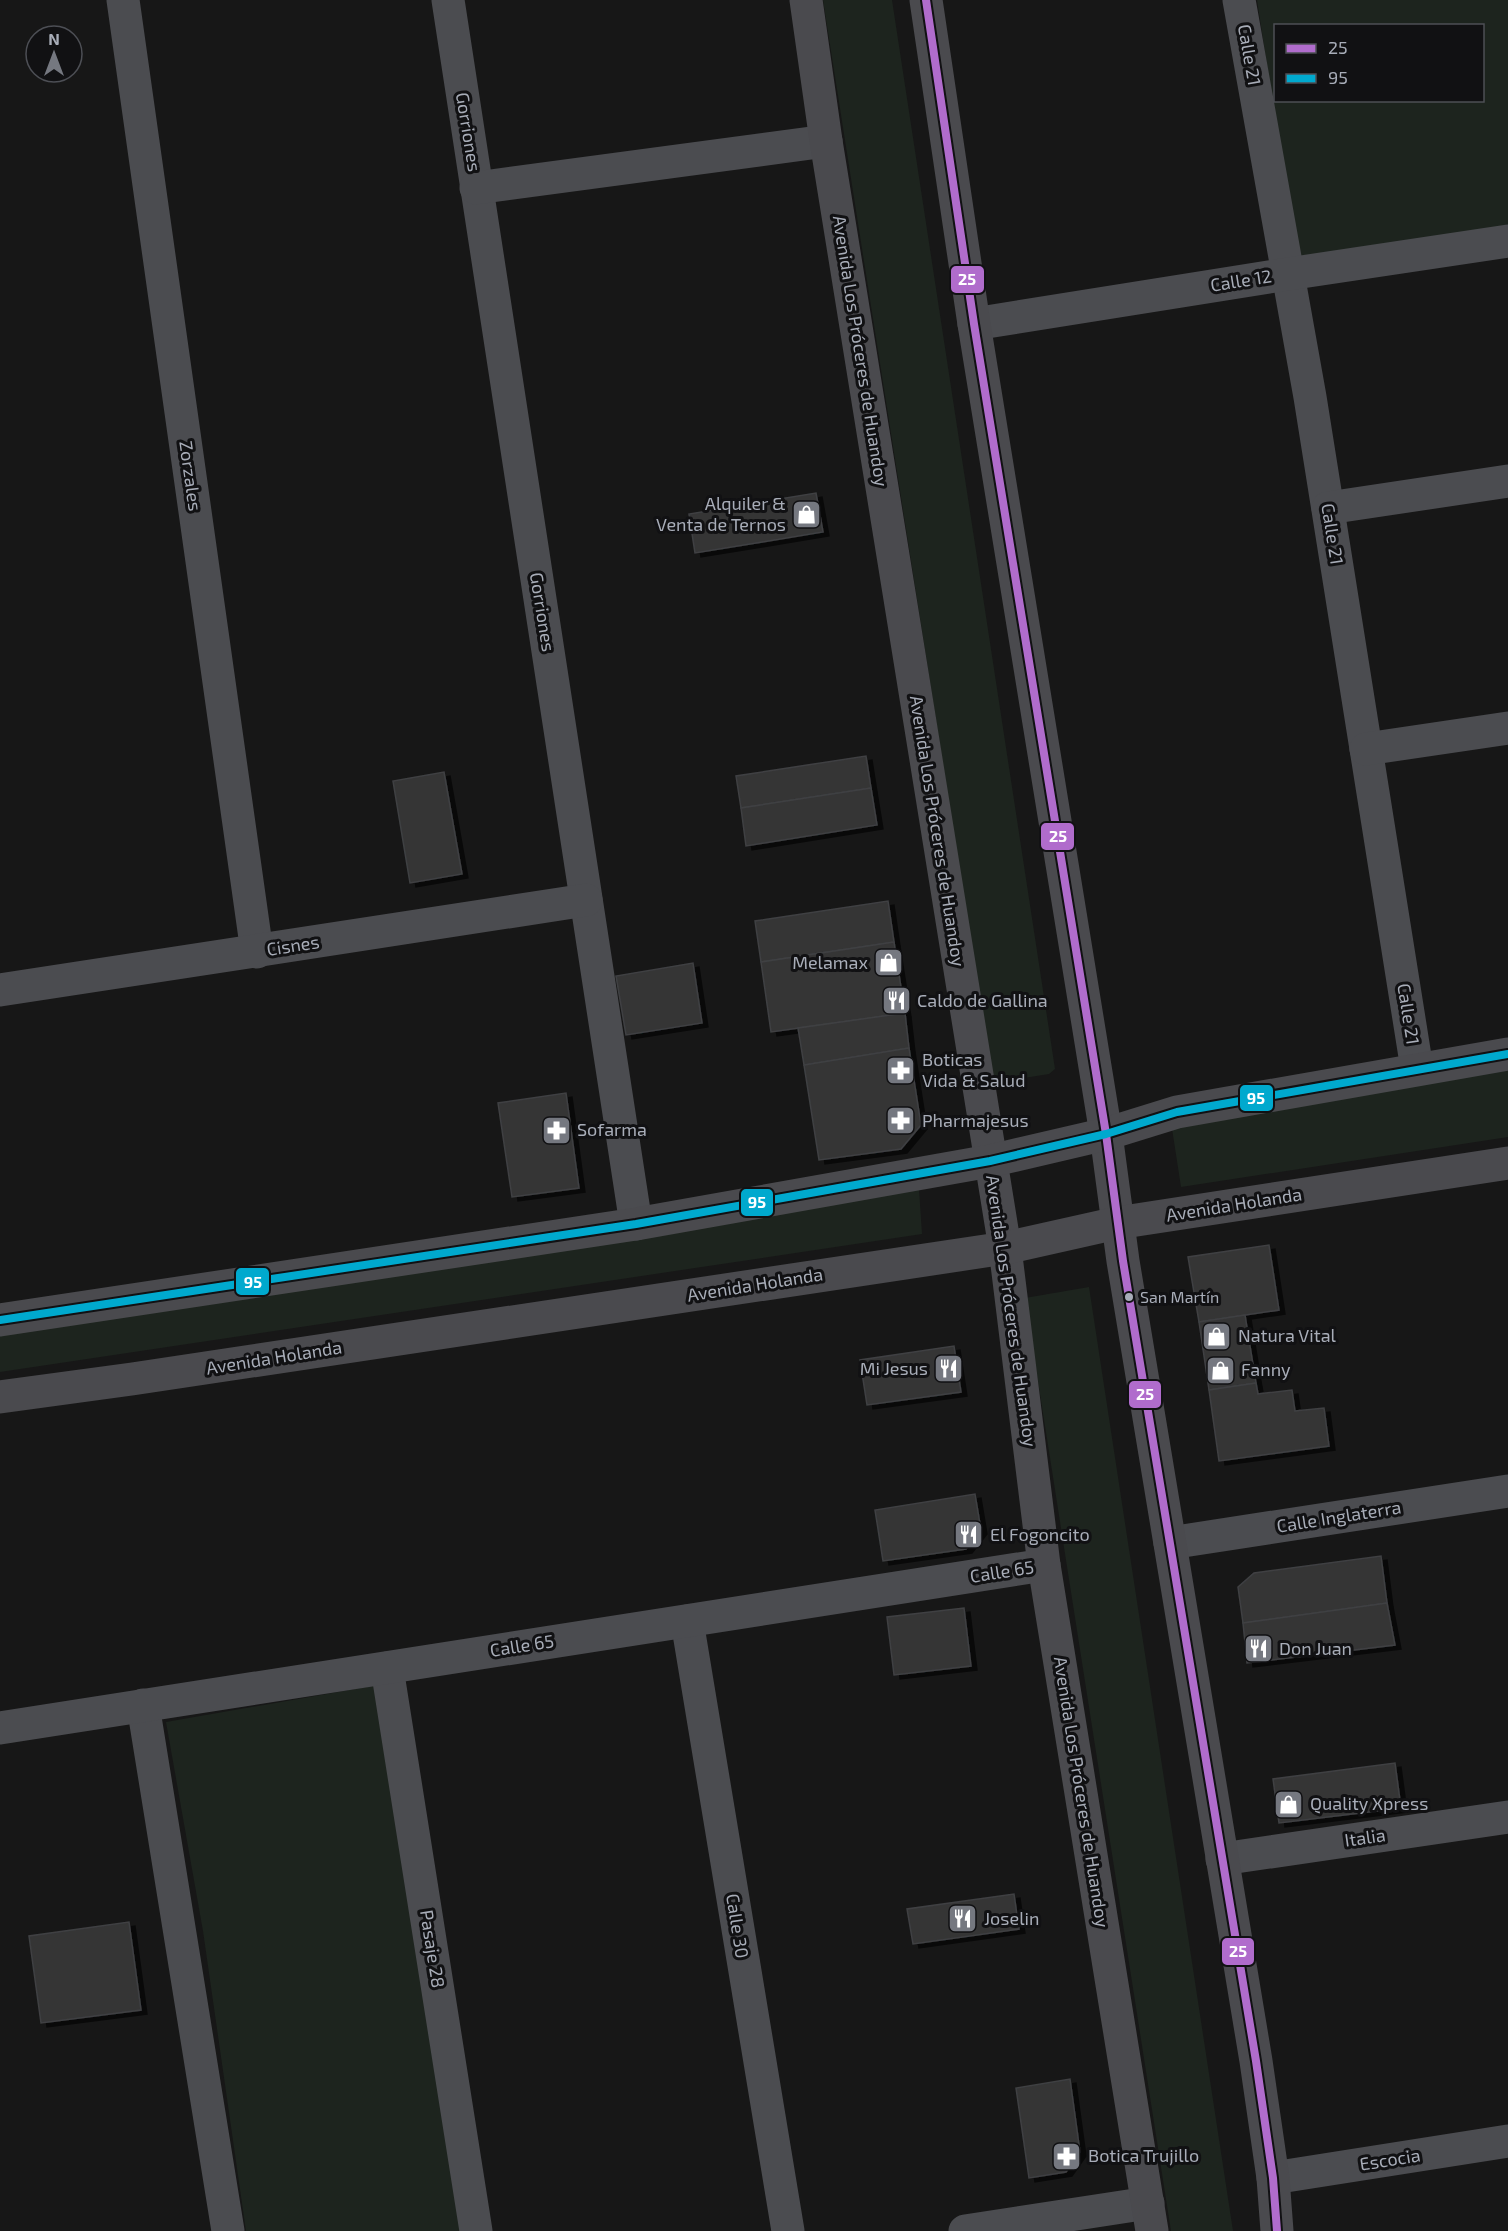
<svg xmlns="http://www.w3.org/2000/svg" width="1508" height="2231" viewBox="0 0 1508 2231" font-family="'Exo 2',sans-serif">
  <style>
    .green { fill: #1d241e; fill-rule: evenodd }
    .building { fill: #353536; stroke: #3f4043; stroke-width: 1.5; filter: url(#shadow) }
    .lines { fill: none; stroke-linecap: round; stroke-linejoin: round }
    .street { stroke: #4b4c50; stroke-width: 33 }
    .secondary { stroke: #4a4a4e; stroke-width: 33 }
    .bus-1-casing { stroke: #111113; stroke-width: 12 }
    .bus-2-casing { stroke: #111113; stroke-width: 12 }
    .bus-1 { stroke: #b06ccc; stroke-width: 8 }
    .bus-2 { stroke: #00a9ce; stroke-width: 8 }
    .bus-dot { fill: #a8adb8; stroke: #111113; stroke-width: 2 }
    .labels { text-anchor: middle; stroke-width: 6; stroke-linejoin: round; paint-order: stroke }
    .bus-label { font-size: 16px; fill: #a8adb8; stroke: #111113; text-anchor: start }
    .street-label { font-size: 18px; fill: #a8adb8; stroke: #111113 }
    .poi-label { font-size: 18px; fill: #a8adb8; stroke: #111113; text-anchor: start }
    .line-badge { stroke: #111113; stroke-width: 2 }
    .badge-label { font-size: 16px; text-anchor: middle; font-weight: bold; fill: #fff }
  </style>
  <defs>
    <filter id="shadow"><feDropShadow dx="6" dy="4" stdDeviation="0" flood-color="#0009"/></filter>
  </defs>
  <rect width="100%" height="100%" fill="#171717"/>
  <g class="green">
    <polygon points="823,0 892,0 1055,1069 1049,1074 993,1083"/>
    <path d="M1257,0h251v225l-211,35zM1276,26h206v74h-206z"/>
    <polygon points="1508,1070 1508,1137 1181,1187 1171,1122"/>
    <polygon points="919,1189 922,1234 0,1372 0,1328"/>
    <polygon points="1089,1287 1233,2231 1171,2231 1025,1298"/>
    <polygon points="378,1685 461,2231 246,2231 203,1931 166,1722"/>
  </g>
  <g class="building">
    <polygon points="816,493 823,532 695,553 689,514"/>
    <polygon points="866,756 871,788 741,808 736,776"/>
    <polygon points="444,772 462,874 410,883 393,781"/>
    <polygon points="871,788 877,825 746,846 741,808"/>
    <polygon points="888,901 894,942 761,962 755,921"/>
    <polygon points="894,942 905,1013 771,1032 761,962"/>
    <polygon points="693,963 702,1023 626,1035 616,976"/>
    <polygon points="905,1013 909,1048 804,1065 798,1028"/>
    <polygon points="909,1048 921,1125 901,1149 819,1160 804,1065"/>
    <polygon points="566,1093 579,1188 512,1197 498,1103"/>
    <polygon points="1269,1245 1279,1310 1199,1322 1188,1257"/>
    <polygon points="1245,1315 1256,1383 1209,1390 1199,1322"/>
    <polygon points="954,1346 961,1392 867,1405 860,1360"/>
    <polygon points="1256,1383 1258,1394 1292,1390 1295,1411 1324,1408 1329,1446 1219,1461 1209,1390"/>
    <polygon points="975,1494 981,1530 966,1549 883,1561 875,1510"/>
    <polygon points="1381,1556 1387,1603 1243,1623 1238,1587 1254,1573"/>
    <polygon points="1387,1603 1395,1645 1247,1663 1243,1623"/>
    <polygon points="964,1608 971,1666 894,1675 887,1617"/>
    <polygon points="1395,1763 1401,1808 1279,1823 1273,1779"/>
    <polygon points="1014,1894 1019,1929 913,1944 907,1909"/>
    <polygon points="129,1922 141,2010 41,2023 29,1936"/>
    <polygon points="1070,2079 1080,2152 1066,2172 1029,2178 1016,2088"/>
  </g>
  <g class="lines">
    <g class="street">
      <polyline points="123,0 257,952"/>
      <polyline points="448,0 636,1224"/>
      <polyline points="1239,0 1310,397 1417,1069"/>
      <polyline points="476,188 826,141"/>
      <polyline points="974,324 1288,274 1508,241"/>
      <polyline points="1328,508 1508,481"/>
      <polyline points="1366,749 1508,728"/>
      <polyline points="0,990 586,900"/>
      <polyline points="1170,1543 1508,1491"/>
      <polyline points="687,1621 788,2231"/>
      <polyline points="387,1668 476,2231"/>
      <polyline points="143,1705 228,2231"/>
      <polyline points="0,1728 1044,1565"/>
      <polyline points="1222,1859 1508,1817"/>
      <polyline points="1273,2178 1508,2141"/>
      <polyline points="965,2231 1148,2203"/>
    </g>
    <g class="secondary">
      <polyline points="806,0 826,141 1005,1248 1044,1565 1152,2231"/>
      <polyline points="926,0 974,324 1106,1134 1123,1261 1256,2061 1273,2178 1277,2231"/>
      <polyline points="0,1320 636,1224 990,1161 1106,1134 1177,1112 1508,1054"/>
      <polyline points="0,1397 132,1379 1005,1248 1117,1223 1508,1163"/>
    </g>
    <defs>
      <polyline id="bus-1" points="926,0 974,324 1106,1134 1123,1261 1256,2061 1273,2178 1277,2231"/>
      <polyline id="bus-2" points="0,1320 636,1224 990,1161 1106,1134 1177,1112 1508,1054"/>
    </defs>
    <use href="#bus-1" class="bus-1-casing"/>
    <use href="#bus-2" class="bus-2-casing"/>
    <use href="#bus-1" class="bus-1"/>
    <use href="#bus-2" class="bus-2"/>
  </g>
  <defs>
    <symbol id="shop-square" viewBox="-11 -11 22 22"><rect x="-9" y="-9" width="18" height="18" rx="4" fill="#757880" stroke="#111113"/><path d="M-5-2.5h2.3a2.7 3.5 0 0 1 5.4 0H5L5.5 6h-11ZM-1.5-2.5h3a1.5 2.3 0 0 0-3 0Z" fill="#fff"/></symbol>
    <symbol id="restaurant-square" viewBox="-11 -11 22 22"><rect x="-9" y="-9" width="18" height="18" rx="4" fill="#757880" stroke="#111113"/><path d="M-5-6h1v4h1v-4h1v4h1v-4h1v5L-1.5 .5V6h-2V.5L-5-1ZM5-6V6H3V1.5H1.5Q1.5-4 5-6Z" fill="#fff"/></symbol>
    <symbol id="pharmacy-square" viewBox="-11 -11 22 22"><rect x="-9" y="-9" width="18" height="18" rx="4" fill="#757880" stroke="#111113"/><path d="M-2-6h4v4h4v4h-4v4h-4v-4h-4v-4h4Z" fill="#fff"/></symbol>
  </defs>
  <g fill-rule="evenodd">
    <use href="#shop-square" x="790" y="498" width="33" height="33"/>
    <use href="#shop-square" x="872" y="946" width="33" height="33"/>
    <use href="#restaurant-square" x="880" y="984" width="33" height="33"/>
    <use href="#pharmacy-square" x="884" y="1054" width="33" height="33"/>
    <use href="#pharmacy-square" x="884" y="1104" width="33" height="33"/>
    <use href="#pharmacy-square" x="540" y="1114" width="33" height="33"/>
    <use href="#shop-square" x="1200" y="1320" width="33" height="33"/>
    <use href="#restaurant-square" x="932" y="1352" width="33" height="33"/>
    <use href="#shop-square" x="1204" y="1354" width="33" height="33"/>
    <use href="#restaurant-square" x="952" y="1518" width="33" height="33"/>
    <use href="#restaurant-square" x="1242" y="1632" width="33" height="33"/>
    <use href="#shop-square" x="1272" y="1788" width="33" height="33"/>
    <use href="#restaurant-square" x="946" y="1902" width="33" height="33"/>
    <use href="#pharmacy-square" x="1050" y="2140" width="33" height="33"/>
  </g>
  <circle class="bus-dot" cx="1129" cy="1297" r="5"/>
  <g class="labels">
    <g class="bus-label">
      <text x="1140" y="1303">San Martín</text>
    </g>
    <g class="street-label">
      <text transform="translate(1249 55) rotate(80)" y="6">Calle 21</text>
      <text transform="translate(468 132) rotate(81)" y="6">Gorriones</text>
      <text transform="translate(1241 281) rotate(-9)" y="6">Calle 12</text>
      <text transform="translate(860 351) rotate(81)" y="6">Avenida Los Próceres de Huandoy</text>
      <text transform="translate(190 476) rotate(82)" y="6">Zorzales</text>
      <text transform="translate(1332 534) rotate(81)" y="6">Calle 21</text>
      <text transform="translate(542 612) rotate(81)" y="6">Gorriones</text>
      <text transform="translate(937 831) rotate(81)" y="6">Avenida Los Próceres de Huandoy</text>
      <text transform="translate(293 946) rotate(-9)" y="6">Cisnes</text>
      <text transform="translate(1408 1014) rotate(81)" y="6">Calle 21</text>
      <text transform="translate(1234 1205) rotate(-9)" y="6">Avenida Holanda</text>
      <text transform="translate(755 1285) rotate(-9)" y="6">Avenida Holanda</text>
      <text transform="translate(1011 1311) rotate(82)" y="6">Avenida Los Próceres de Huandoy</text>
      <text transform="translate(274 1358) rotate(-9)" y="6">Avenida Holanda</text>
      <text transform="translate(1339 1517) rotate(-9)" y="6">Calle Inglaterra</text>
      <text transform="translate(1002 1572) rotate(-9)" y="6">Calle 65</text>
      <text transform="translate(522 1646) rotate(-9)" y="6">Calle 65</text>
      <text transform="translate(1081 1792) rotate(81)" y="6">Avenida Los Próceres de Huandoy</text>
      <text transform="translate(1365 1838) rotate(-8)" y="6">Italia</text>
      <text transform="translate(737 1926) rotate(81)" y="6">Calle 30</text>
      <text transform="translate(432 1949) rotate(81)" y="6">Pasaje 28</text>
      <text transform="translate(1390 2160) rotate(-9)" y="6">Escocia</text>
    </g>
    <g class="poi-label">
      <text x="786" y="510" text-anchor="end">Alquiler &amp;<tspan x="786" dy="21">Venta de Ternos</tspan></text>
      <text x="868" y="969" text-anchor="end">Melamax</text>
      <text x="917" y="1007">Caldo de Gallina</text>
      <text x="922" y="1066">Boticas<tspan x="922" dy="21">Vida &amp; Salud</tspan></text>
      <text x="922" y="1127">Pharmajesus</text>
      <text x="577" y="1136">Sofarma</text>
      <text x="1238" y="1342">Natura Vital</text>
      <text x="928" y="1375" text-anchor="end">Mi Jesus</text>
      <text x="1241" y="1376">Fanny</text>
      <text x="990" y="1541">El Fogoncito</text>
      <text x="1279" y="1655">Don Juan</text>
      <text x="1310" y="1810">Quality Xpress</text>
      <text x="984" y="1925">Joselin</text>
      <text x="1088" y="2162">Botica Trujillo</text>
    </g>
  </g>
  <g class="line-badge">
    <rect x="950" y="265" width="35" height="29" rx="6" fill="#b06ccc"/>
    <rect x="1040" y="822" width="35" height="29" rx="6" fill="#b06ccc"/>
    <rect x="1239" y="1084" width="35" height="28" rx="6" fill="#00a9ce"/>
    <rect x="740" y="1188" width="34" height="29" rx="6" fill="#00a9ce"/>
    <rect x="235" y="1267" width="35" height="29" rx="6" fill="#00a9ce"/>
    <rect x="1128" y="1380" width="34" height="29" rx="6" fill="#b06ccc"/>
    <rect x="1221" y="1937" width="34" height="29" rx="6" fill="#b06ccc"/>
  </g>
  <g class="badge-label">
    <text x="967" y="285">25</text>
    <text x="1058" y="842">25</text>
    <text x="1256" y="1104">95</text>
    <text x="757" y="1208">95</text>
    <text x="253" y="1288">95</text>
    <text x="1145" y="1400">25</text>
    <text x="1238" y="1957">25</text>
  </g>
  <rect x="1274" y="24" width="210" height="78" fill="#111113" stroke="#4d4f55" stroke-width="1.5"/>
  <rect x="1286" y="44" width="30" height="9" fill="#b06ccc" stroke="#4d4f55" stroke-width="1.5"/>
  <text x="1328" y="54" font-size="18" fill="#a8adb8">25</text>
  <rect x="1286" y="74" width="30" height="9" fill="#00a9ce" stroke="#4d4f55" stroke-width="1.5"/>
  <text x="1328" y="84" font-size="18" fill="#a8adb8">95</text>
  <g transform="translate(54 54)"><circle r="28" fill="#111113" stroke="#4d4f55" stroke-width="1.5"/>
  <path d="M0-4.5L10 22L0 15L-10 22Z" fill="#757880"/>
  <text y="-9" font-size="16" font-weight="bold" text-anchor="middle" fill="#a8adb8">N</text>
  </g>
</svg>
